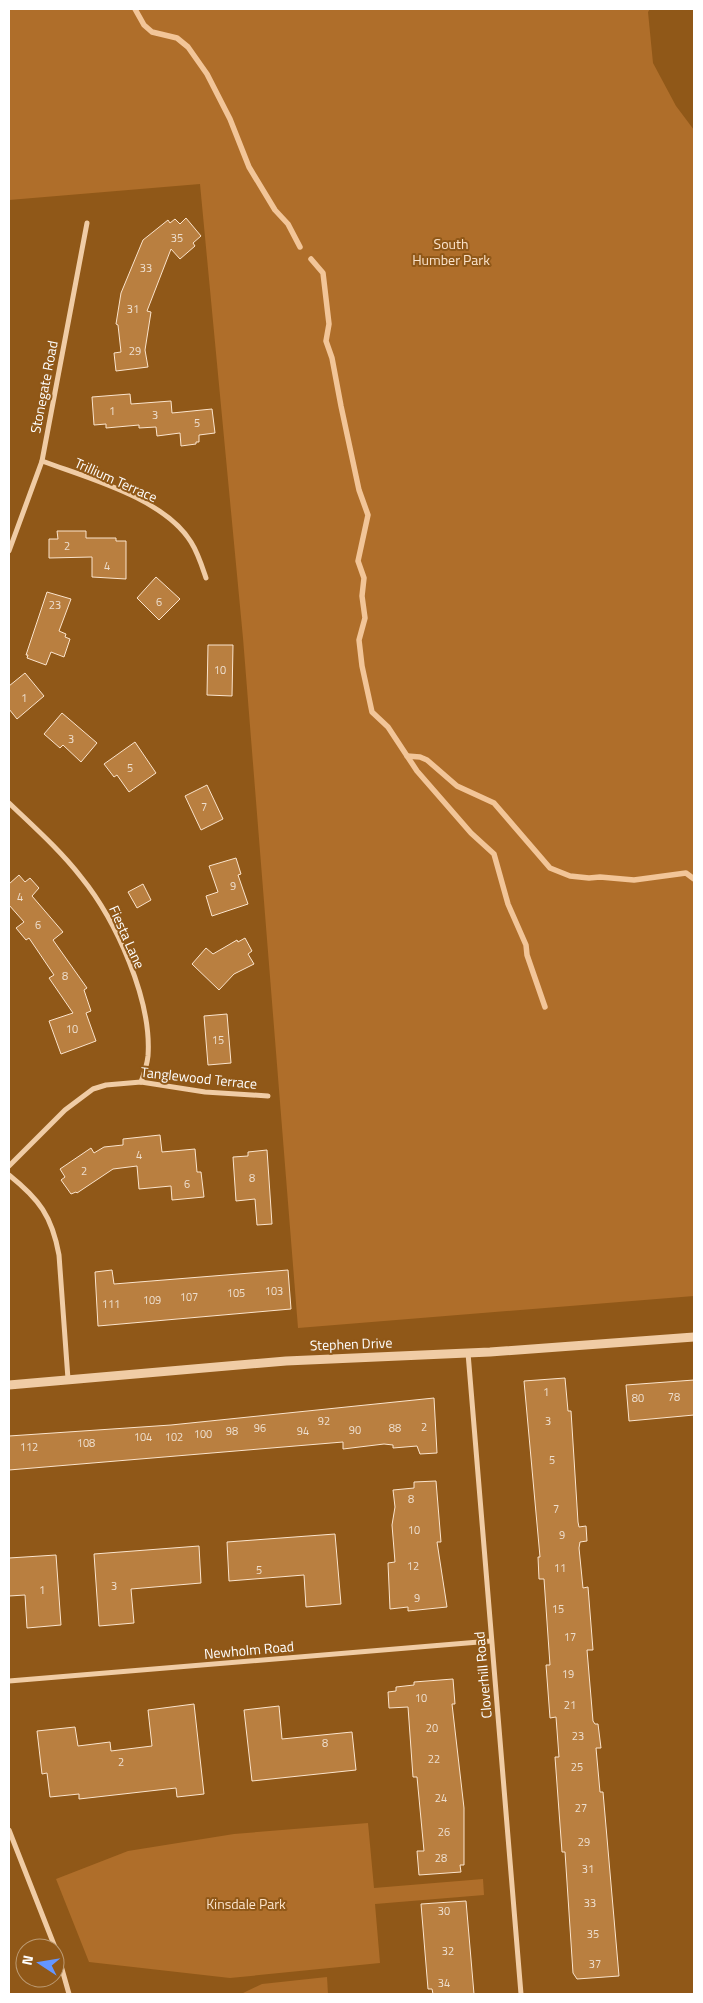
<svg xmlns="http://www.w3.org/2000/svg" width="703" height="2003" viewBox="0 0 703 2003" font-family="'Titillium Web',sans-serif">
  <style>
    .green { fill: #af6e2a }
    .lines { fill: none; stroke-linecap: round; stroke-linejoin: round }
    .stream { stroke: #f2c598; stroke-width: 5.5 }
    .building { fill: #b97f40; stroke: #fbe4cc }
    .minor { stroke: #f0cca5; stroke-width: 5 }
    .tertiary { stroke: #f0cca5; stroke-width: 9 }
    .labels { text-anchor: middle; stroke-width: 4; stroke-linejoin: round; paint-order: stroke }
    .number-label { font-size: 11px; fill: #eedfcf }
    .park-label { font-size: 14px; fill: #fbe4cc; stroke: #905818 }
    .street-label { font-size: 14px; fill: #fff; stroke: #905818 }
  </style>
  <rect width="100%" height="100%" fill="#905818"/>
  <g class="green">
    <polygon points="9,9 650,9 648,12 653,63 676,106 694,130 694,1296 298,1328 243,638 200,184 9,200"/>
    <polygon points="368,1823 374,1888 483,1879 484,1895 375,1904 380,1963 230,1978 89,1962 56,1879 128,1851 234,1834"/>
    <polygon points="327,1977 328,1994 241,1994 262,1984"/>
  </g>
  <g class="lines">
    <g class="stream">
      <polyline points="135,9 144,25 152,32 177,38 188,47 207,74 230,119 249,167 275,210 288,224 300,247"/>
      <polyline points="311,259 323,273 329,324 326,341 332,358 341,406 359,490 368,515 358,561 364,578 362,596 365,618 359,640 362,666 372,712 388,727 417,771 471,833 494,854 508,904 526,945 527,955 545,1007"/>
      <polyline points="407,756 420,757 427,760 457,786 494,803 550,868 570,876 589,878 600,877 634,880 686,873 694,879"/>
    </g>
  </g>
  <g class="building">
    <polygon points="186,218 201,236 193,243 195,246 180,259 171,249 147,311 151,312 145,350 148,367 116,371 114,353 121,352 118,325 116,324 121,293 143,240 168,220 170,223 175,219 180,224"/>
    <polygon points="130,394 131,404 171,401 172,413 212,409 215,433 199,435 199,442 196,442 196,444 181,446 180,433 157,436 156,427 139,428 139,425 106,428 106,424 94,425 92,397"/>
    <polygon points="57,531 86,531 86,538 116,538 116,541 126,541 126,579 92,577 92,557 49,558 49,539 58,539"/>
    <polygon points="156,577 180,599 159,620 137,598"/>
    <polygon points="47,592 71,599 59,631 66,634 65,637 70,639 64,657 51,652 46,665 27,658 28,655 26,655"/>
    <polygon points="208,645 233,645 232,696 207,695"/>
    <polygon points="25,673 44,696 17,719 9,709 9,686"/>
    <polygon points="62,713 97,743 81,762 63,745 60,748 44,734"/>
    <polygon points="135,742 156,773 129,792 117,775 114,777 104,764"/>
    <polygon points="207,785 223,819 201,830 185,796"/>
    <polygon points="236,858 241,874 238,875 248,904 212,916 206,896 218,892 209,866"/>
    <polygon points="19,875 25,882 30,878 39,888 32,896 63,932 53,940 87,988 84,990 91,1011 86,1013 96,1041 61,1054 49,1021 73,1013 49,978 54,975 29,938 26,940 16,928 24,922 9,905 9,884"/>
    <polygon points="143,884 151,900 137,908 128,892"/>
    <polygon points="245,938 252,951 248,954 254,964 234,974 219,990 192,964 206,948 213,954 237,940 238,942"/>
    <polygon points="227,1014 231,1063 208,1065 204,1016"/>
    <polygon points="160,1135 162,1152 195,1149 197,1172 201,1172 204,1197 172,1200 171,1186 139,1189 137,1166 113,1169 77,1193 76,1192 71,1194 61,1180 65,1177 60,1169 91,1148 94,1153 104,1147 123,1145 123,1139"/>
    <polygon points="267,1150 272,1224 257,1225 255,1199 236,1201 233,1157 248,1156 248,1152"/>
    <polygon points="112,1270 114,1284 288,1270 291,1309 98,1326 95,1272"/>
    <polygon points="565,1378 568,1411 571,1411 578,1522 579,1527 586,1526 587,1541 580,1542 579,1548 583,1588 588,1587 593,1650 587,1650 593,1721 595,1724 598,1724 601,1748 596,1748 600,1792 603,1792 619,1976 577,1979 573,1973 565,1852 562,1852 555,1757 559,1757 556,1717 550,1718 546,1665 550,1665 544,1579 539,1579 538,1557 540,1557 524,1381"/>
    <polygon points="694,1380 694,1415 629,1421 626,1385"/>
    <polygon points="434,1398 437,1453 420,1454 417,1446 393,1448 393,1445 384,1444 343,1449 343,1442 9,1470 9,1436 171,1425"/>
    <polygon points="436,1481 441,1542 437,1542 447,1607 408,1611 408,1607 390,1609 388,1563 395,1562 392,1525 395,1507 393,1490 414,1488 414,1482"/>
    <polygon points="335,1534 341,1604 306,1607 304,1575 229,1581 227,1542"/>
    <polygon points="199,1546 201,1583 131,1589 134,1623 99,1626 94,1554"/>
    <polygon points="56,1555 61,1625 27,1628 25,1595 9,1596 9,1558"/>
    <polygon points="453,1679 455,1704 452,1704 464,1808 464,1865 460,1865 461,1872 419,1875 417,1851 424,1851 417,1777 413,1777 408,1707 389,1708 388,1692 396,1691 396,1687 414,1685 414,1682"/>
    <polygon points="194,1704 204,1794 177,1797 176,1788 79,1799 79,1794 50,1797 47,1773 42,1774 37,1731 75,1727 78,1746 110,1742 111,1751 152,1746 148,1710"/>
    <polygon points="279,1706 282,1739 352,1732 356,1770 252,1781 244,1710"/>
    <polygon points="466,1901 474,1994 433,1994 432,1989 428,1989 421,1904"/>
  </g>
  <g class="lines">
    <g class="minor">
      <path d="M42,461c45,17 122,37 149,81 7,11 11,24 15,36"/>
      <polyline points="9,551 42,461 87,223"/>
      <path d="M9,803c25,24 51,47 72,74 35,43 71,123 67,179 -1,9 -4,18 -7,26"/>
      <polyline points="9,1166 65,1110 93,1089 106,1085 141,1082 205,1092 268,1096"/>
      <path d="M9,1175c30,24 43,41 50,80l9,124"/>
      <polyline points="468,1353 521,1994"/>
      <polyline points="9,1681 491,1641"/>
      <polyline points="9,1830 58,1955 69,1994"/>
    </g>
    <polyline class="tertiary" points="9,1385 286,1361 490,1352 694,1337"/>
  </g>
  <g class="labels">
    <g class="number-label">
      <text x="177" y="242">35</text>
      <text x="146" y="272">33</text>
      <text x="133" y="313">31</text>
      <text x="135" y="355">29</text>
      <text x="112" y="415">1</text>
      <text x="155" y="419">3</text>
      <text x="197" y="427">5</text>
      <text x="67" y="550">2</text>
      <text x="107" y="570">4</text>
      <text x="159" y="606">6</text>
      <text x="55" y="609">23</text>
      <text x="220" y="674">10</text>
      <text x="24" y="702">1</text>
      <text x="71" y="743">3</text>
      <text x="130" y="772">5</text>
      <text x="204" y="811">7</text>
      <text x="233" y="890">9</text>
      <text x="20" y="901">4</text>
      <text x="38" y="929">6</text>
      <text x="65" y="980">8</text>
      <text x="72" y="1033">10</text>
      <text x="218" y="1044">15</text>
      <text x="139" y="1159">4</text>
      <text x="84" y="1175">2</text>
      <text x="252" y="1182">8</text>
      <text x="187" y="1188">6</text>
      <text x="274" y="1295">103</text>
      <text x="236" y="1297">105</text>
      <text x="189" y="1301">107</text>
      <text x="152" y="1304">109</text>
      <text x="111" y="1308">111</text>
      <text x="546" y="1396">1</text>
      <text x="674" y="1401">78</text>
      <text x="638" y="1402">80</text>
      <text x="324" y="1425">92</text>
      <text x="548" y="1425">3</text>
      <text x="424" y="1431">2</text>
      <text x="260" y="1432">96</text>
      <text x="395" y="1432">88</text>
      <text x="355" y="1434">90</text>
      <text x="232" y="1435">98</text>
      <text x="303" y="1435">94</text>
      <text x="203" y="1438">100</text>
      <text x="143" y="1441">104</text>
      <text x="174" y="1441">102</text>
      <text x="86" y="1447">108</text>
      <text x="29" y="1451">112</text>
      <text x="552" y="1464">5</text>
      <text x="411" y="1503">8</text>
      <text x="556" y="1513">7</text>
      <text x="414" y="1534">10</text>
      <text x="562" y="1539">9</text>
      <text x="413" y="1570">12</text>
      <text x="560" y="1572">11</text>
      <text x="259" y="1574">5</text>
      <text x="114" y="1590">3</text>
      <text x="42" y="1594">1</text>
      <text x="417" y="1602">9</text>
      <text x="558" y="1613">15</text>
      <text x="570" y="1641">17</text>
      <text x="568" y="1678">19</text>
      <text x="421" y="1702">10</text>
      <text x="570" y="1709">21</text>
      <text x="432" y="1732">20</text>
      <text x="578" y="1740">23</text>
      <text x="325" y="1747">8</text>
      <text x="434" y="1763">22</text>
      <text x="121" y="1766">2</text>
      <text x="577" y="1771">25</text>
      <text x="441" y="1802">24</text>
      <text x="581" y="1812">27</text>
      <text x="444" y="1836">26</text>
      <text x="584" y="1846">29</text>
      <text x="441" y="1862">28</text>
      <text x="588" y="1873">31</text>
      <text x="590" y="1907">33</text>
      <text x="444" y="1915">30</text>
      <text x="593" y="1938">35</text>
      <text x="448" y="1955">32</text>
      <text x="595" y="1968">37</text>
      <text x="444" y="1987">34</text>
    </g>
    <g class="park-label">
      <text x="451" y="249">South<tspan x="451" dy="16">Humber Park</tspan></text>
      <text x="246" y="1909">Kinsdale Park</text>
    </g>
    <g class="street-label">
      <text transform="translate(44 387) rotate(-79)" y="5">Stonegate Road</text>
      <text transform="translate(116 480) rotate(24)" y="5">Trillium Terrace</text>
      <text transform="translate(127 937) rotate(66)" y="5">Fiesta Lane</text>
      <text transform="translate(199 1078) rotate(6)" y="5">Tanglewood Terrace</text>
      <text transform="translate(351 1344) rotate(-2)" y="5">Stephen Drive</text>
      <text transform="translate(249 1650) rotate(-5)" y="5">Newholm Road</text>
      <text transform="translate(483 1675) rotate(-95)" y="5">Cloverhill Road</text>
    </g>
  </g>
  <rect width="703" height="2003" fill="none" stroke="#ffffff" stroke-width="20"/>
  <g transform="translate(40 1963) rotate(282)"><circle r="24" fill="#905818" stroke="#bc9b74"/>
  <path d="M0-4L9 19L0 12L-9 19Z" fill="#6496ff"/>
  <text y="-8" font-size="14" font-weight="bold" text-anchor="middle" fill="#ffffff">N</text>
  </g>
</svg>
